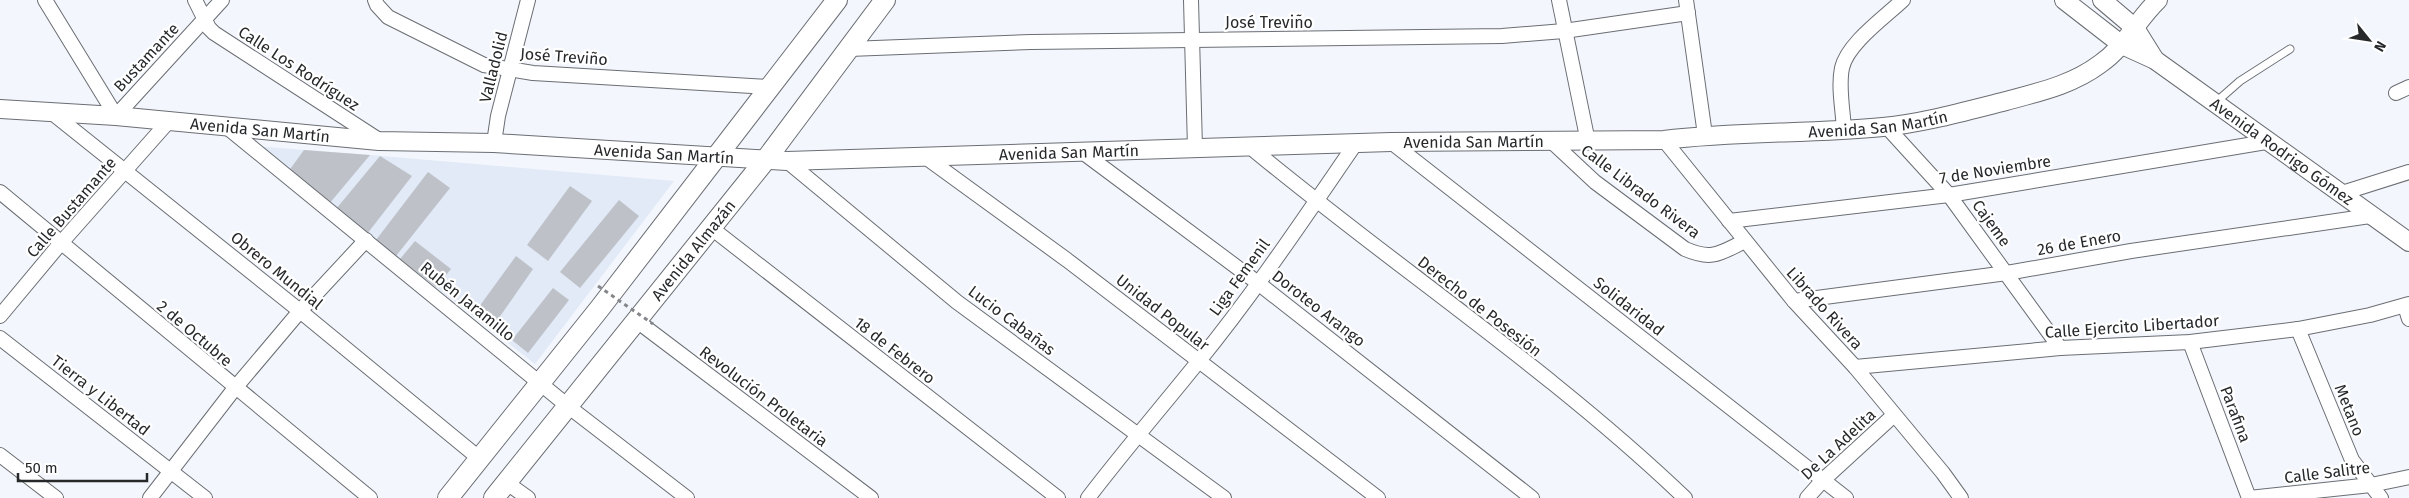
<svg xmlns="http://www.w3.org/2000/svg" width="2409" height="498" viewBox="0 0 2409 498" font-family="'Fira Sans',sans-serif">
  <style>
    .built { fill: #e1eaf6 }
    .building { fill: #bec2c8 }
    .lines { fill: none; stroke-linecap: round; stroke-linejoin: round }
    .service-casing { stroke: #6a6e73; stroke-width: 9 }
    .minor-casing { stroke: #6a6e73; stroke-width: 16 }
    .tertiary-casing { stroke: #6a6e73; stroke-width: 20 }
    .secondary-casing { stroke: #6a6e73; stroke-width: 22 }
    .service { stroke: #fff; stroke-width: 7 }
    .minor { stroke: #fff; stroke-width: 14 }
    .tertiary { stroke: #fff; stroke-width: 18 }
    .secondary { stroke: #fff; stroke-width: 20 }
    .path-bridge { stroke: #84868a; stroke-width: 3; stroke-dasharray: 4 4; stroke-linecap: butt }
    .labels { text-anchor: middle; stroke-width: 4.5; stroke-linejoin: round; paint-order: stroke }
    .street-label { font-size: 16px; fill: #27282a; stroke: #fff }
  </style>
  <rect width="100%" height="100%" fill="#f3f7fd"/>
  <polygon class="built" points="254,146 370,155 674,181 535,364"/>
  <g class="building">
    <polygon points="304,150 370,155 329,204 288,172"/>
    <polygon points="380,156 412,176 367,234 336,209"/>
    <polygon points="428,172 450,188 396,256 376,240"/>
    <polygon points="570,186 592,201 548,261 527,245"/>
    <polygon points="619,200 639,216 580,288 560,272"/>
    <polygon points="415,241 451,269 436,287 400,259"/>
    <polygon points="516,256 533,269 494,325 476,311"/>
    <polygon points="553,288 569,300 528,353 512,340"/>
  </g>
  <g class="lines">
    <defs>
      <polyline id="service" points="2215,103 2240,81 2290,49"/>
      <g id="minor">
        <polyline points="45,0 116,116 222,0"/>
        <polyline points="195,0 209,28 214,33 379,140"/>
        <polyline points="375,0 377,5 388,17 484,65 533,73 770,87"/>
        <polyline points="1191,0 1195,148"/>
        <polyline points="1559,0 1588,142"/>
        <polyline points="1686,0 1705,135"/>
        <polyline points="849,49 1031,42 1502,36 1564,31 1688,13"/>
        <polyline points="2396,93 2409,87"/>
        <polyline points="51,112 300,311 480,459"/>
        <polyline points="1886,126 1949,195 2060,348"/>
        <polyline points="228,128 569,407 687,498"/>
        <path d="M1844,130c-1,-20 -6,-43 -2,-62 5,-24 43,-51 61,-68"/>
        <polyline points="1664,140 1794,301 1855,367 1943,473 1961,498"/>
        <path d="M1551,141l44,41 90,67c28,12 35,4 60,-8"/>
        <polyline points="1391,142 1846,498"/>
        <polyline points="494,143 498,116 528,0"/>
        <path d="M1249,146c143,119 301,223 436,352"/>
        <polyline points="1081,151 1258,283 1532,498"/>
        <polyline points="924,156 1067,260 1378,498"/>
        <polyline points="787,161 957,302 1224,498"/>
        <polyline points="0,192 370,498"/>
        <polyline points="2339,194 2409,172"/>
        <polyline points="1729,221 1949,195 2266,142"/>
        <polyline points="710,227 1058,498"/>
        <polyline points="1794,301 2007,273 2131,251 2370,216"/>
        <polyline points="2405,306 2409,319"/>
        <polyline points="0,316 60,244 168,122"/>
        <polyline points="637,321 871,498"/>
        <polyline points="2298,329 2352,460 2381,498"/>
        <polyline points="0,338 205,498"/>
        <polyline points="2190,342 2249,498"/>
        <polyline points="1855,367 2060,348 2190,342 2298,329 2370,315 2409,304"/>
        <polyline points="0,455 56,498"/>
        <polyline points="507,483 528,498"/>
        <polyline points="150,498 235,388 300,311 366,240"/>
        <path d="M1088,498c35,-46 73,-90 110,-136 57,-70 107,-145 158,-219"/>
        <polyline points="1807,498 1823,480 1894,415"/>
        <polyline points="2249,498 2371,485 2409,477"/>
      </g>
      <g id="tertiary">
        <path id="s1" d="M2064,0l58,45 33,15 254,182"/>
        <polyline points="2102,0 2135,28 2155,60"/>
        <path id="s2" d="M0,109l116,7 263,25 115,2 293,18 604,-19 273,-2c73,-9 147,-6 219,-13 41,-4 83,-16 123,-26 33,-9 66,-16 94,-37 25,-17 37,-44 58,-64"/>
      </g>
      <g id="secondary">
        <polyline points="448,498 600,308 837,0"/>
        <path id="s3" d="M494,498l273,-340 118,-158"/>
      </g>
    </defs>
    <use href="#service" class="service-casing"/>
    <use href="#minor" class="minor-casing"/>
    <use href="#tertiary" class="tertiary-casing"/>
    <use href="#secondary" class="secondary-casing"/>
    <use href="#service" class="service"/>
    <use href="#minor" class="minor"/>
    <use href="#tertiary" class="tertiary"/>
    <use href="#secondary" class="secondary"/>
    <polyline class="path-bridge" points="598,286 653,324"/>
  </g>
  <g class="labels">
    <g class="street-label">
      <text x="1269" y="28">José Treviño</text>
      <text transform="translate(564 56) rotate(4)" y="6">José Treviño</text>
      <text transform="translate(146 57) rotate(-47)" y="6">Bustamante</text>
      <text transform="translate(493 67) rotate(-76)" y="6">Valladolid</text>
      <text transform="translate(299 68) rotate(33)" y="6">Calle Los Rodríguez</text>
      <text dy="6" stroke="none"><textPath href="#s2" startOffset="1881">Avenida San Martín</textPath></text>
      <text dy="6" stroke="none"><textPath href="#s2" startOffset="261">Avenida San Martín</textPath></text>
      <text dy="6" stroke="none"><textPath href="#s2" startOffset="1476">Avenida San Martín</textPath></text>
      <text dy="6" stroke="none"><textPath href="#s2" startOffset="1071">Avenida San Martín</textPath></text>
      <text dy="6" stroke="none"><textPath href="#s1" startOffset="266">Avenida Rodrigo Gómez</textPath></text>
      <text dy="6" stroke="none"><textPath href="#s2" startOffset="666">Avenida San Martín</textPath></text>
      <text transform="translate(1995 169) rotate(-9)" y="6">7 de Noviembre</text>
      <text transform="translate(1641 191) rotate(37)" y="6">Calle Librado Rivera</text>
      <text transform="translate(71 207) rotate(-49)" y="6">Calle Bustamante</text>
      <text transform="translate(1992 223) rotate(54)" y="6">Cajeme</text>
      <text transform="translate(2079 242) rotate(-10)" y="6">26 de Enero</text>
      <text dy="6" stroke="none"><textPath href="#s3" startOffset="318">Avenida Almazán</textPath></text>
      <text transform="translate(277 270) rotate(39)" y="6">Obrero Mundial</text>
      <text transform="translate(1239 277) rotate(-54)" y="6">Liga Femenil</text>
      <text transform="translate(468 301) rotate(39)" y="6">Rubén Jaramillo</text>
      <text transform="translate(1480 306) rotate(38)" y="6">Derecho de Posesión</text>
      <text transform="translate(1629 306) rotate(38)" y="6">Solidaridad</text>
      <text transform="translate(1319 308) rotate(38)" y="6">Doroteo Arango</text>
      <text transform="translate(1825 308) rotate(48)" y="6">Librado Rivera</text>
      <text transform="translate(1163 312) rotate(38)" y="6">Unidad Popular</text>
      <text transform="translate(1012 320) rotate(37)" y="6">Lucio Cabañas</text>
      <text transform="translate(2132 326) rotate(-4)" y="6">Calle Ejercito Libertador</text>
      <text transform="translate(195 333) rotate(40)" y="6">2 de Octubre</text>
      <text transform="translate(895 350) rotate(38)" y="6">18 de Febrero</text>
      <text transform="translate(101 395) rotate(38)" y="6">Tierra y Libertad</text>
      <text transform="translate(764 396) rotate(37)" y="6">Revolución Proletaria</text>
      <text transform="translate(2350 410) rotate(68)" y="6">Metano</text>
      <text transform="translate(2236 414) rotate(69)" y="6">Parafina</text>
      <text transform="translate(1838 444) rotate(-43)" y="6">De La Adelita</text>
      <text transform="translate(2327 472) rotate(-7)" y="6">Calle Salitre</text>
    </g>
  </g>
  <g transform="translate(2369 40) rotate(120)" stroke="#ffffff" stroke-width="4" paint-order="stroke">
  <path d="M0-4L9 19L0 12L-9 19Z" fill="#27282a"/>
  <text y="-8" font-size="14" font-weight="bold" text-anchor="middle" fill="#27282a">N</text>
  </g>
  <path d="M18 473v8h129v-8" fill="none" stroke="#27282a" stroke-width="2.5"/>
  <text x="25" y="473" font-size="15" fill="#27282a" stroke="#ffffff" stroke-width="4" paint-order="stroke">50 m</text>
</svg>
